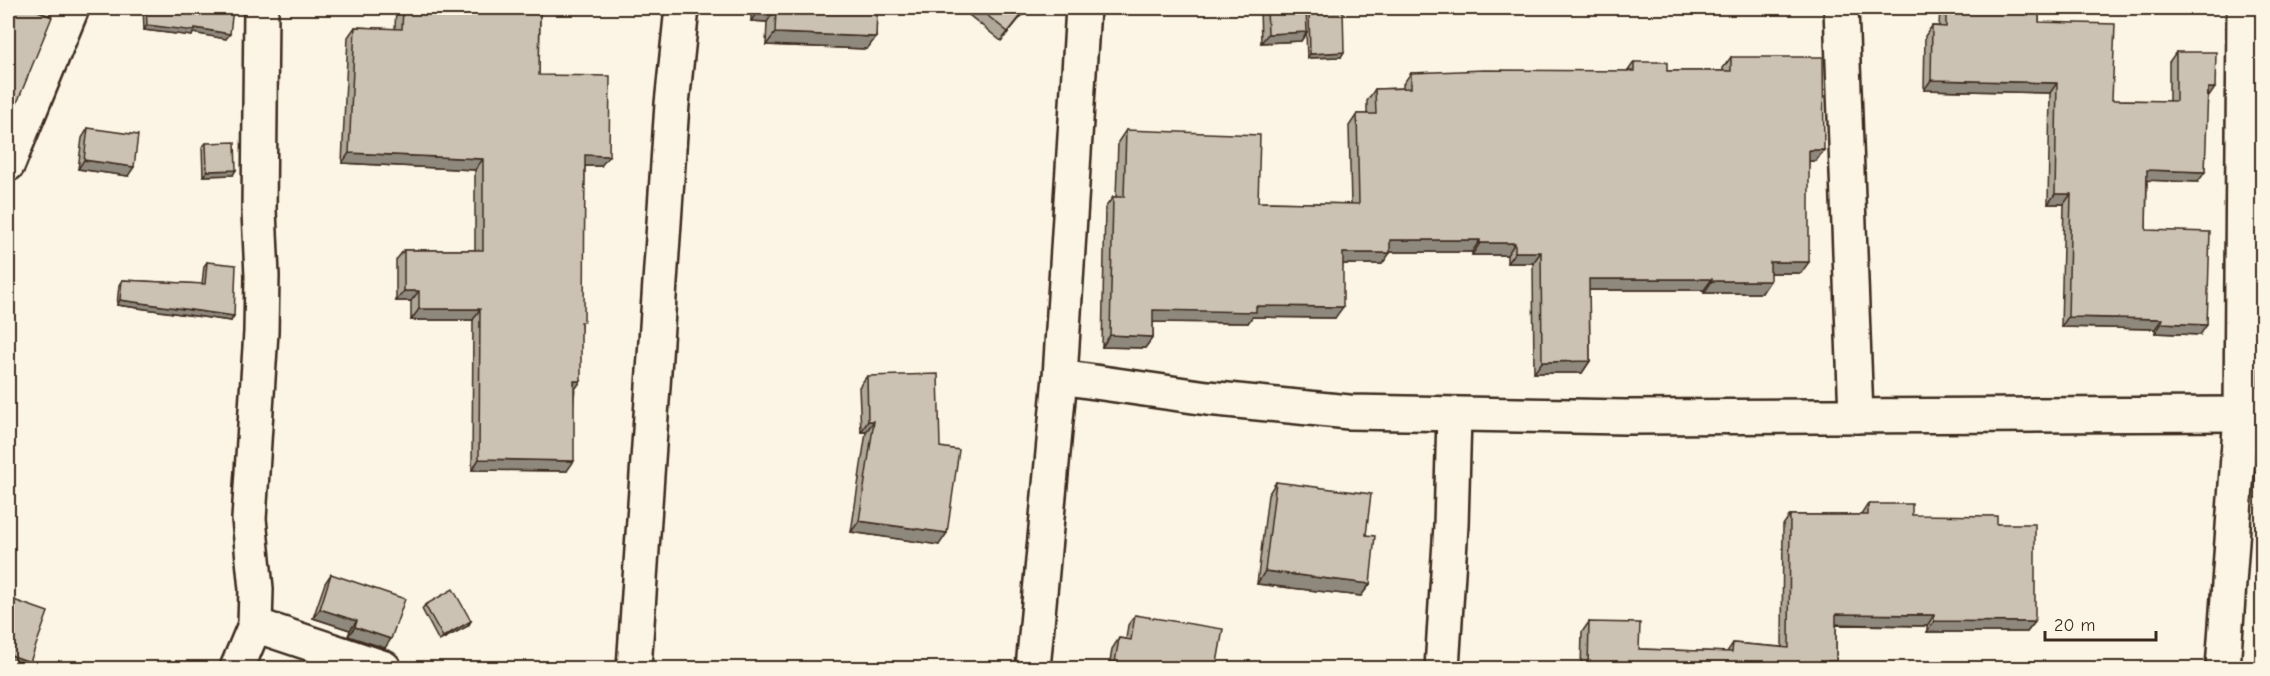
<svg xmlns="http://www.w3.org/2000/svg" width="2270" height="676" viewBox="0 0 2270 676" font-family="'Comic Neue',sans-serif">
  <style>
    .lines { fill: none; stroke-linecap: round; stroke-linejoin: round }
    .minor-casing { stroke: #3b2a1e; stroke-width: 38 }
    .minor { stroke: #fcf5e5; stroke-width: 33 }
    .wall { fill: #afa79a; stroke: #3b2a1e; stroke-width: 1.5 }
    .shaded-wall { fill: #8f887d; stroke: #3b2a1e; stroke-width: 1.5 }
    .building { fill: #ccc2b3; stroke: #3b2a1e; stroke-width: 1.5 }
  </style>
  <rect width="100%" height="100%" fill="#fcf5e5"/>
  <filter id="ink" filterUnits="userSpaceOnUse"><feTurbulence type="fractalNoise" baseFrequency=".0167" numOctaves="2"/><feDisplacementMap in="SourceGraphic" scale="12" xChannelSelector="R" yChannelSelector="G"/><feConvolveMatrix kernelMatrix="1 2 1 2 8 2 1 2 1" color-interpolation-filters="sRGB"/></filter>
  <g filter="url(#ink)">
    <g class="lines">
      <defs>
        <g id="minor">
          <polyline points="1841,8 1856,416"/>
          <polyline points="8,164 72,8"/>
          <polyline points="1060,377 1207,398 1349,412 1625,417 2241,414"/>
          <polyline points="255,625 384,668"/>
          <polyline points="237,668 255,625 256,589 249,519 261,332 262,276 259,211 261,8"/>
          <polyline points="634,668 672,104 682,8"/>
          <polyline points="1033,668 1060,377 1083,8"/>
          <polyline points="1442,668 1451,525 1454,416"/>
          <polyline points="2223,668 2241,414 2244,8"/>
        </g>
      </defs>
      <use href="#minor" class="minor-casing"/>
      <use href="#minor" class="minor"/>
    </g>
    <g class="wall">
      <polygon points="143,8 233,8 226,39 193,33 192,36 144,30"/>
      <polygon points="396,8 540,8 539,75 601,166 585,166 581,326 567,471 472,470 473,320 411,320 411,301 396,301 396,260 404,250 475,250 475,170 342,163 348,37 355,27 395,29"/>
      <polygon points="751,8 877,8 876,37 867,49 766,45 767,22 751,21"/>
      <polygon points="974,8 1028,8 1001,41 969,15"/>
      <polygon points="1260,8 1306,8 1306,13 1309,9 1341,57 1307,58 1306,33 1301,41 1261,43"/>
      <polygon points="1940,8 2039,8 2039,22 2112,100 2169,101 2169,62 2176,52 2208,98 2198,182 2147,180 2146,230 2200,335 2155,333 2155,329 2061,327 2064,204 2048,204 2050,93 1924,90 1925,36 1932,26 1939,26"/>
      <polygon points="1731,57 1816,161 1809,161 1801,273 1770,273 1762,293 1704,293 1704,290 1589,290 1590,361 1582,373 1534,373 1533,263 1507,263 1507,255 1472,255 1472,252 1390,252 1382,264 1343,264 1335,318 1252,317 1248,323 1153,322 1153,337 1145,348 1102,347 1105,208 1113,197 1116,197 1118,142 1126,130 1258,202 1351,204 1349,126 1357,114 1367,114 1367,101 1375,89 1403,88 1403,84 1411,73 1628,71 1634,62 1667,71 1723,71 1723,68"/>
      <polygon points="88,128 128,176 78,169 82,138"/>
      <polygon points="206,143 233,175 203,176 202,147"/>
      <polygon points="207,262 231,321 117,305 119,285 122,280 202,284 204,266"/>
      <polygon points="867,376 940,447 939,545 851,532 866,432 861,432 859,387"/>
      <polygon points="1276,482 1366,535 1370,584 1361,596 1257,584 1268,495"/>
      <polygon points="1868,504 1912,515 1997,524 2035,622 2027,632 1927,632 1927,626 1836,625 1836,661 1831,669 1581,669 1582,632 1589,622 1639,649 1727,652 1733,643 1782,647 1783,525 1790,515 1861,515"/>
      <polygon points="331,574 385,648 348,636 350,630 313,618 325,583"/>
      <polygon points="425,605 471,621 468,626 439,641 422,609"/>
      <polygon points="1135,615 1216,669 1109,669 1112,649 1119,638 1126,639 1128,625"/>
    </g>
    <g class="shaded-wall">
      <polygon points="1027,8 1028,8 1001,41 1008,32"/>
      <polygon points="759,9 776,9 767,22 751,21"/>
      <polygon points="147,25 195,28 230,34 226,39 193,33 192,36 144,30"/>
      <polygon points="1307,32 1301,41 1261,43 1268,34"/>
      <polygon points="775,33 876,37 867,49 766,45"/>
      <polygon points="1344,52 1341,57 1307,58 1310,54"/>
      <polygon points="1931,80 2057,83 2050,93 1924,90"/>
      <polygon points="2208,88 2215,88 2208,98"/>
      <polygon points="1809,150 1824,150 1816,161 1801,161"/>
      <polygon points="349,153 483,159 475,170 342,163"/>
      <polygon points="585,155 609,156 601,166 578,166"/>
      <polygon points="84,160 134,167 128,176 78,169"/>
      <polygon points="236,170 233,175 203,176 207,171"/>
      <polygon points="2147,170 2205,172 2198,182 2140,180"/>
      <polygon points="2055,194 2071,194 2064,204 2048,204"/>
      <polygon points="1390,240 1480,240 1472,252 1382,252"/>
      <polygon points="1480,243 1515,243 1507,255 1472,255"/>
      <polygon points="1515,252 1541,252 1533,263 1507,263"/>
      <polygon points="1343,253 1390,253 1382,264 1335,264"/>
      <polygon points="1770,262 1809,262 1801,273 1762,273"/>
      <polygon points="1589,279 1712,279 1704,290 1581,290"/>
      <polygon points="1712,281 1770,281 1762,293 1704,293"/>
      <polygon points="404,291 419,291 411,301 396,301"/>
      <polygon points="120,300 234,316 231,321 117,305"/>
      <polygon points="1256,306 1343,307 1335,318 1252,317 1248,323 1145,322 1153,310"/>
      <polygon points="419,309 480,309 473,320 411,320"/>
      <polygon points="2068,317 2162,319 2155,329 2061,327"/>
      <polygon points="2162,323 2207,325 2200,335 2155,333"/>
      <polygon points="1110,335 1153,337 1145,348 1102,347"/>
      <polygon points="1590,361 1582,373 1534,373 1542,362"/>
      <polygon points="574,381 581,381 573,392"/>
      <polygon points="868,421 874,421 866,432 861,432"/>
      <polygon points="479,459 574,461 567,471 472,470"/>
      <polygon points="859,521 947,533 939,545 851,532"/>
      <polygon points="1265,571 1370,584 1361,596 1257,584"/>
      <polygon points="320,609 357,621 350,630 313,618"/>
      <polygon points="1836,614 1934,615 1927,626 1829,624"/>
      <polygon points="471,621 468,626 439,641 443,637"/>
      <polygon points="1934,621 2035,622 2027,632 1927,632"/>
      <polygon points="355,627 391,639 385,648 348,636"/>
      <polygon points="8,654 30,662 25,669 17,669 8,665"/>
      <polygon points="1828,661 1836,661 1831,669 1822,669"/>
    </g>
    <g class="building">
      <polygon points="8,8 31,8 52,17 17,103 8,123"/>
      <polygon points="146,8 233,8 230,34 195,28 195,31 147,25"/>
      <polygon points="403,8 540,8 539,75 610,76 609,156 585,155 584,322 581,322 581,381 574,381 574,461 479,459 480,309 419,309 419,291 404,291 404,250 483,250 483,159 349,153 355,27 402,29"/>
      <polygon points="759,8 877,8 876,37 775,33 776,9 759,9"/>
      <polygon points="978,8 1027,8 1008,32"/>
      <polygon points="1267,8 1306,8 1307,32 1268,34"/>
      <polygon points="1343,8 1344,52 1310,54 1309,9"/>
      <polygon points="1946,8 2039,8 2039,22 2115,24 2112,100 2176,101 2176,52 2216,52 2215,88 2208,88 2205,172 2147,170 2146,230 2210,232 2207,325 2162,323 2162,319 2068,317 2071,194 2055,194 2057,83 1931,80 1932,26 1946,27"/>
      <polygon points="1731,57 1823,57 1824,150 1809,150 1809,262 1770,262 1770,281 1712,281 1712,279 1589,279 1590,361 1542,362 1541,252 1515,252 1515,243 1480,243 1480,240 1390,240 1390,253 1343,253 1343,307 1256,306 1256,312 1153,310 1153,337 1110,335 1113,197 1124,197 1126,130 1260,135 1258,202 1359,204 1357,114 1376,114 1375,89 1411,88 1411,73 1484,70 1634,71 1634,62 1667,62 1667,71 1731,71"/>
      <polygon points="88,128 138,135 134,167 84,160"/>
      <polygon points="235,142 236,170 207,171 206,143"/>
      <polygon points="207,262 236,265 234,316 120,300 122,280 205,284"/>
      <polygon points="938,374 940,447 959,450 947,533 859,521 874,421 868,421 867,376"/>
      <polygon points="1276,482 1371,494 1366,535 1375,536 1370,584 1265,571"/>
      <polygon points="1868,504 1912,504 1912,515 1997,516 1997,524 2035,524 2035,622 1934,621 1934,615 1836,614 1836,661 1828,661 1827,669 1588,669 1589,622 1640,623 1639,649 1732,652 1733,643 1789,648 1790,515 1868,515"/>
      <polygon points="331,574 405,599 391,639 355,627 357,621 320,609"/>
      <polygon points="453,589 471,621 443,637 425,605"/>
      <polygon points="8,598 48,612 30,662 8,654"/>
      <polygon points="1135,615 1223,629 1216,669 1114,669 1119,638 1131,640"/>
    </g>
  </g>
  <rect width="2270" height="676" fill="none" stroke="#fcf5e5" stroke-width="30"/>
  <rect x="15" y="15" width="2240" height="646" fill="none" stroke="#3b2a1e" stroke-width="2" filter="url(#ink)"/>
  <path d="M2045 631v9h111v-9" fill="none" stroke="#3b2a1e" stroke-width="3"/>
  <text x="2054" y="631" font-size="18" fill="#3b2a1e" stroke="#fcf5e5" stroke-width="4.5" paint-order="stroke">20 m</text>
</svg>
